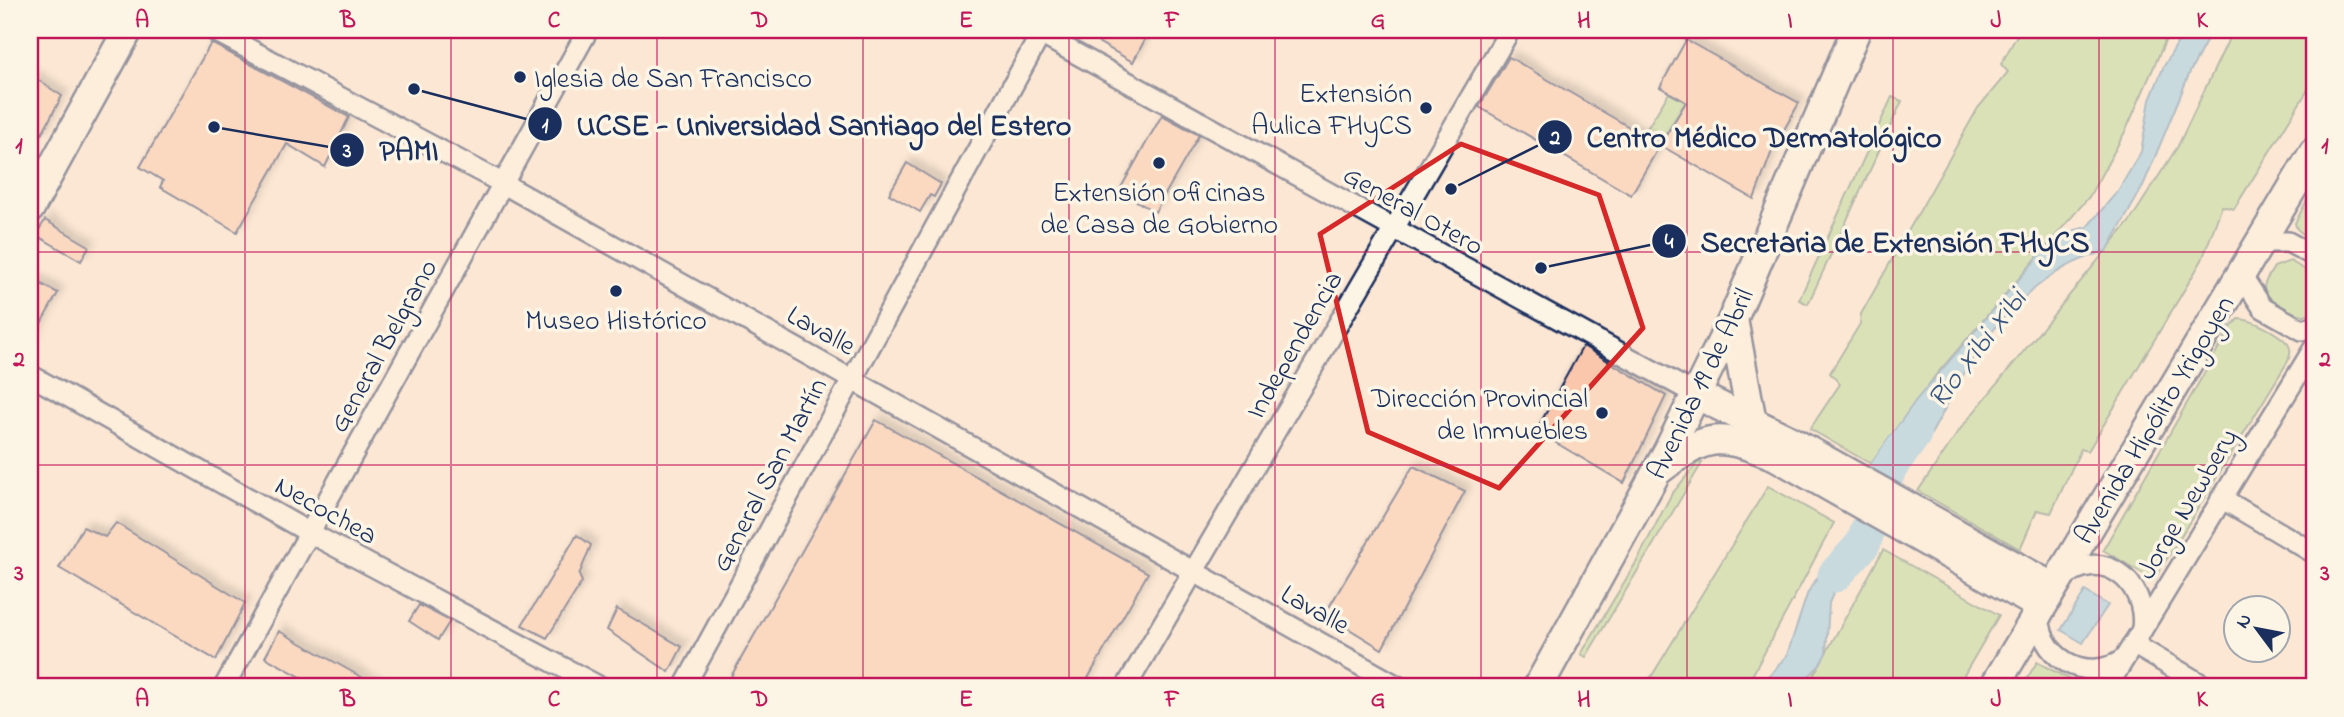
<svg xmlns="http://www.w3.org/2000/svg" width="2344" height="717" viewBox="0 0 2344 717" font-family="'Indie Flower',sans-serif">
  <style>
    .green { fill: #b4da96; stroke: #68847a; stroke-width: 2 }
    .water { fill: #8acaeb; stroke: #5e8cb3; stroke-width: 2 }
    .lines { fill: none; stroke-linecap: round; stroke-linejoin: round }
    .river { stroke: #8acaeb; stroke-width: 35 }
    .building { fill: #fbc7ac; stroke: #1b2f5e; stroke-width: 2; filter: url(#shadow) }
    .street-casing { stroke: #1b2f5e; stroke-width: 24 }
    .secondary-casing { stroke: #1b2f5e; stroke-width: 33 }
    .street { stroke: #fcf5e5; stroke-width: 19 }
    .secondary { stroke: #fcf5e5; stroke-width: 28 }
    .marked { fill: none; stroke: #d62828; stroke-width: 5; stroke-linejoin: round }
    .grid { fill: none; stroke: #c2185b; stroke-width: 2; stroke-opacity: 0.55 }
    .poi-dot { fill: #1b2f5e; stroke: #fcf5e5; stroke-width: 2.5 }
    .labels { text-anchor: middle; stroke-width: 7; stroke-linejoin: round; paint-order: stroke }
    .poi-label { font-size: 28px; fill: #1b2f5e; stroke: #fcf5e5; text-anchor: end }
    .street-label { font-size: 28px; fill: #1b2f5e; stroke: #fcf5e5 }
    .water-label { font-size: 30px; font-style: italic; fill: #375681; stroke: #fcf5e5 }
    .leader { fill: none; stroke: #1b2f5e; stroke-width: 2.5 }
    .callout-dot { fill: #1b2f5e; stroke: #fcf5e5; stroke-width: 2.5 }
    .mark-label { font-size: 21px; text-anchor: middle; font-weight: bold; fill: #fff }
    .callout-label { font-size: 30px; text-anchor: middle; font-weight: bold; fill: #1b2f5e; stroke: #fcf5e5; stroke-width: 7; stroke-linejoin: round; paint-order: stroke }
    .neatline { fill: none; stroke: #c2185b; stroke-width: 2.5 }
    .grid-label { font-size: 23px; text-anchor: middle; font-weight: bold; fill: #c2185b }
  </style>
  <defs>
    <filter id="shadow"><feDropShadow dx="6" dy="-6" stdDeviation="3.5" flood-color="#0004"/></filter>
  </defs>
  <rect width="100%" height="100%" fill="#fce7d4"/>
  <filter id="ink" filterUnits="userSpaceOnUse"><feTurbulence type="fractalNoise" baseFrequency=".0143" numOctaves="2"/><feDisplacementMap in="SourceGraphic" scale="14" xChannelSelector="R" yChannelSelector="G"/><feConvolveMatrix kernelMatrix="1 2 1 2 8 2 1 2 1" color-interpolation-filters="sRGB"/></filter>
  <g filter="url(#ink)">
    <g class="green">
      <polygon points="2020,30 2170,30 2126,130 2089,197 1935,376 1871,464 1810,429 1840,384 1830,373 1860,324 1861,314 1978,108 2008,72 2001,64"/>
      <polygon points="2233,30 2314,30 2314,80 2234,209 2222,206 2202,260 2088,451 2081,449 2051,513 2037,510 2020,549 1918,491 1961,428 2130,221 2178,146"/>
      <polygon points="1669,93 1686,102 1660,145 1643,135"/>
      <polygon points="1892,97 1902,101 1808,304 1799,300"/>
      <polygon points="2314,187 2314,243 2297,229 2295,223"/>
      <path d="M2290,261l24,14v35l-9,5c-11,-1 -40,-14 -41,-27 0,-7 7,-15 10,-21z"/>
      <path d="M2238,319c14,0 41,14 50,25 4,6 2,11 0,17l-134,219 -51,-30 127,-222z"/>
      <polygon points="1698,462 1702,463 1586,657 1581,654 1637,561 1671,495"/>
      <polygon points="1768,486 1834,523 1746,687 1645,687"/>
      <polygon points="1883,550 1999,615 1957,687 1807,687"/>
      <polygon points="2037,662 2082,686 2022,687"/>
    </g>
    <g class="water">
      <path d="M2185,30h27l-22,42 -47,114 -36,65c-66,16 -117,74 -149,133 -20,36 -31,65 -61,95l-26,-15 45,-64 133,-156 9,-9 29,-8 31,-36 23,-39 9,-52 13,-32z"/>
      <polygon points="1853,533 1877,547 1856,573 1835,589 1829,603 1826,653 1819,666 1806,679 1790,687 1760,687 1787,655 1808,592 1822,571 1847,548"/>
      <polygon points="2085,591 2108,605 2083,643 2061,630"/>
    </g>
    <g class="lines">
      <polyline class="river" points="1835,575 1863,544 1889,469 1914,434"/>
    </g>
    <g class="building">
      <polygon points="1077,30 1150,30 1133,62"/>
      <polygon points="1686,40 1799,103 1772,151 1754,199 1660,145 1686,102 1660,87"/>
      <polygon points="211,43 349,117 325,167 287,144 237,232 160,187 163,181 140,167"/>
      <polygon points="1509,57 1660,145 1631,195 1479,107"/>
      <polygon points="30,75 62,96 40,137 30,131"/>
      <polygon points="1162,115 1199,135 1155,212 1119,191"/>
      <polygon points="907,163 941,184 934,197 930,195 920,212 889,194"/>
      <polygon points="45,220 89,246 81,261 36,235"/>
      <polygon points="30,278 58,293 30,343"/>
      <polygon points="1583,346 1666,396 1624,483 1536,431"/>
      <polygon points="876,420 1148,573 1083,687 725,687"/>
      <polygon points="1413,466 1465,491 1382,649 1325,614"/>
      <polygon points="116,523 245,603 216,660 59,568 83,527 105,537"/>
      <polygon points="577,535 591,545 579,575 582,582 547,638 522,625"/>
      <polygon points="419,605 450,621 438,640 409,621"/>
      <polygon points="617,609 682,647 669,672 607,630"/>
      <polygon points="279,631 379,687 319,687 265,657"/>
    </g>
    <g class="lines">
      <defs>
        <g id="street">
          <polyline points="213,30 502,183 1399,687"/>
          <polyline points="1033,30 1697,395"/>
          <polyline points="2260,242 2288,242 2314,256"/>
          <polyline points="2241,275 2263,308 2302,330 2314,327"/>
          <polyline points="30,375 310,533 600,687"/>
          <polyline points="2221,498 2314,553"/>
          <path d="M2062,579c39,-35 86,3 80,50"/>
          <path d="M2040,610c-5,46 46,76 84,49"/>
          <polyline points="2133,644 2206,687"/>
          <polyline points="224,687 588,30"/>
          <polyline points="684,687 1043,30"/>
          <polyline points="1126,687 1510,30"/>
          <polyline points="2107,687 2314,348"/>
        </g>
        <g id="secondary">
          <polyline points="30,208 128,30"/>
          <polyline points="1733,319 1752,422"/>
          <polyline points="1697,395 1787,439 2052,587"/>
          <path d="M1660,469c49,-37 60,-35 116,-13l264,150"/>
          <polyline points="1538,687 1668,451 1733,319 1856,30"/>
          <polyline points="1994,687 2314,152"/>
        </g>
      </defs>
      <use href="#street" class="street-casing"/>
      <use href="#secondary" class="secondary-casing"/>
      <use href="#street" class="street"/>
      <use href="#secondary" class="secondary"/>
    </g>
  </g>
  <path d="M0 0H2344V717H0ZM1461,144l138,51 44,133 -144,160 -131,-56 -48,-198z" fill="#fce7d4" fill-opacity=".55" fill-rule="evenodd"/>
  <path class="marked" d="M1461,144l138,51 44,133 -144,160 -131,-56 -48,-198z"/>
  <path class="grid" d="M245,30v657M451,30v657M657,30v657M863,30v657M1069,30v657M1275,30v657M1481,30v657M1687,30v657M1893,30v657M2099,30v657M30,252h2284M30,465h2284"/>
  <g class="poi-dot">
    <circle cx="520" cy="77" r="7"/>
    <circle cx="1426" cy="108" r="7"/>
    <circle cx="1159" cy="163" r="7"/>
    <circle cx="616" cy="291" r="7"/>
    <circle cx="1602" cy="413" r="7"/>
  </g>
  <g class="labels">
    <g class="poi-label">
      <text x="534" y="87" text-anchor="start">Iglesia de San Francisco</text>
      <text x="1412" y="102">Extensión<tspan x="1412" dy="32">Aulica FHyCS</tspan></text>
      <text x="1159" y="201" text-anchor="middle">Extensión oficinas<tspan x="1159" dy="32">de Casa de Gobierno</tspan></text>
      <text x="616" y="329" text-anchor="middle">Museo Histórico</text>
      <text x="1588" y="407">Dirección Provincial<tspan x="1588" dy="32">de Inmuebles</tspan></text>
    </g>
    <g class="street-label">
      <text transform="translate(1414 209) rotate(29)" y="10">General Otero</text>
      <text transform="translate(822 329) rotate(29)" y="10">Lavalle</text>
      <text transform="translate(1293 344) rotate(-60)" y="10">Independencia</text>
      <text transform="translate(382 345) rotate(-61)" y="10">General Belgrano</text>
      <text transform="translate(1699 383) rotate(-64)" y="10">Avenida 19 de Abril</text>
      <text transform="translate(2153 419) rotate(-59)" y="10">Avenida Hipólito Yrigoyen</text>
      <text transform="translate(768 474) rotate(-62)" y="10">General San Martín</text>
      <text transform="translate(2186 503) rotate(-59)" y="10">Jorge Newbery</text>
      <text transform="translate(327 509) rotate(29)" y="10">Necochea</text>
      <text transform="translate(1316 608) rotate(29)" y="10">Lavalle</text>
    </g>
    <g class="water-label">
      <text transform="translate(1976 348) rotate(-52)" y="10">Río Xibi Xibi</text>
    </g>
  </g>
  <path class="leader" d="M414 89L545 124M1451 189L1555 137M214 127L347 150M1541 268L1669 241"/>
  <g class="callout-dot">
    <circle cx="414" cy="89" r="7"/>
    <circle cx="1451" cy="189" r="7"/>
    <circle cx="214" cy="127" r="7"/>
    <circle cx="1541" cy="268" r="7"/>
    <circle cx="545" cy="124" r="18"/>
    <circle cx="1555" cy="137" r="18"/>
    <circle cx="347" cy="150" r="18"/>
    <circle cx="1669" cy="241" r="18"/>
  </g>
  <g class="mark-label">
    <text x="545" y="132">1</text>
    <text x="1555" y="144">2</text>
    <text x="347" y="157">3</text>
    <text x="1669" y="248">4</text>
  </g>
  <g class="callout-label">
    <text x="824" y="135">UCSE - Universidad Santiago del Estero</text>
    <text x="1764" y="147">Centro Médico Dermatológico</text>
    <text x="409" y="160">PAMI</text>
    <text x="1895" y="252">Secretaria de Extensión FHyCS</text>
  </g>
  <rect width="2344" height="717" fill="none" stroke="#fcf5e5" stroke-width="77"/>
  <g transform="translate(2257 629) rotate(302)"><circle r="33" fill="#fcf5e5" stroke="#a2a6af" stroke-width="2"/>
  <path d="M0-5L12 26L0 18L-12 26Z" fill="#1b2f5e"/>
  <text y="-10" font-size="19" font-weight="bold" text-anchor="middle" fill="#1b2f5e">N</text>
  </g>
  <rect x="38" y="38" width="2268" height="640" class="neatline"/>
  <g class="grid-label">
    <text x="142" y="27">A</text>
    <text x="348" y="27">B</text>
    <text x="554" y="27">C</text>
    <text x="760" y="27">D</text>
    <text x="966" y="27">E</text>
    <text x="1172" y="27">F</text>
    <text x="1378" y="27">G</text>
    <text x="1584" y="27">H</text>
    <text x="1790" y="27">I</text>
    <text x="1996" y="27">J</text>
    <text x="2202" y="27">K</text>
    <text x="19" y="153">1</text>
    <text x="2325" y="153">1</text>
    <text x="19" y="366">2</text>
    <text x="2325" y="366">2</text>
    <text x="19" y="580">3</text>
    <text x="2325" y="580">3</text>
    <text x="142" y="706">A</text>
    <text x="348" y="706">B</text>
    <text x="554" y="706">C</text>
    <text x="760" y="706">D</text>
    <text x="966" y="706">E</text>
    <text x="1172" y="706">F</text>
    <text x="1378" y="706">G</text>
    <text x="1584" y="706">H</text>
    <text x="1790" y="706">I</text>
    <text x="1996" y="706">J</text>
    <text x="2202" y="706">K</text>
  </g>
</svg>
